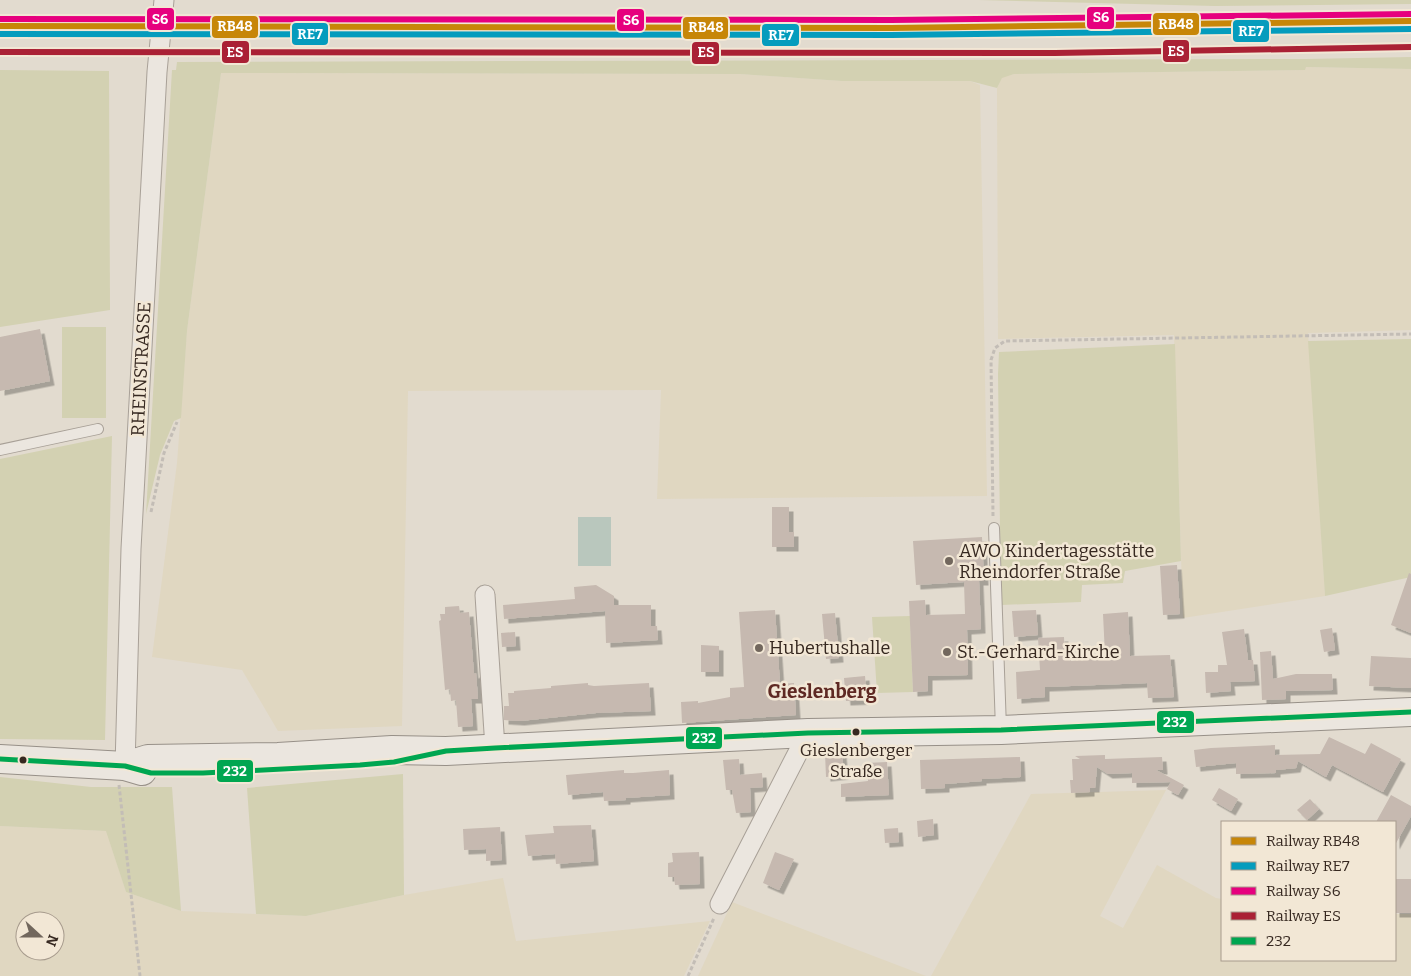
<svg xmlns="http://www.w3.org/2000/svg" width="1411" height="976" viewBox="0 0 1411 976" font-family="Bitter,serif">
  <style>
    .farmland { fill: #e0d7c1; fill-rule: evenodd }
    .green { fill: #d3d1b2 }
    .water { fill: #b9c7bd }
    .building { fill: #c6b9b0; filter: url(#shadow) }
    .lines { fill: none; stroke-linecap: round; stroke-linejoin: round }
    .service-casing { stroke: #a8a097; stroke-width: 12 }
    .minor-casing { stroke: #a8a097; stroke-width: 21 }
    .secondary-casing { stroke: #979088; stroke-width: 30 }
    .path { stroke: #c3bdb6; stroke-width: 3; stroke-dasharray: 4 2.5; stroke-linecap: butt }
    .service { stroke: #ebe6df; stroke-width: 10 }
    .minor { stroke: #ebe6df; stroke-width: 19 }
    .secondary { stroke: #ebe6df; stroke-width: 28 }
    .bus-1-casing { stroke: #f2e7d5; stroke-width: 9 }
    .bus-1 { stroke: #00a651; stroke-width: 5 }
    .rail-1-casing { stroke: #f2e7d5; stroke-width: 10 }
    .rail-2-casing { stroke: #f2e7d5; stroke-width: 10 }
    .rail-3-casing { stroke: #f2e7d5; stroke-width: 10 }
    .rail-4-casing { stroke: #f2e7d5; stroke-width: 10 }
    .rail-1 { stroke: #c78608; stroke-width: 6 }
    .rail-2 { stroke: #059cbd; stroke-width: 6 }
    .rail-3 { stroke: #e6007e; stroke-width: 6 }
    .rail-4 { stroke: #aa2135; stroke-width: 6 }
    .poi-dot { fill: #72675d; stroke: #f2e7d5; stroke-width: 2 }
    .bus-dot { fill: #362820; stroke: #f2e7d5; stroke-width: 2 }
    .labels { text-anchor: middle; stroke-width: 5; stroke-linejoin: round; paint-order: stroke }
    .bus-label { font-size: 17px; fill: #362820; stroke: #f2e7d5 }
    .street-label { font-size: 18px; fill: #362820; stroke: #f2e7d5 }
    .poi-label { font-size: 18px; fill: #362820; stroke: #f2e7d5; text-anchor: start }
    .neighbourhood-label { font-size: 19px; font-weight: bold; fill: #5f2923; stroke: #f2e7d5 }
    .line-badge { stroke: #f2e7d5; stroke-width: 2 }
    .badge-label { font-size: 14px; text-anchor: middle; font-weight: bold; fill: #fff }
  </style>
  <defs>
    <filter id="shadow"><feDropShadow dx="4.5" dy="4.5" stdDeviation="0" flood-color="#0004"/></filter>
  </defs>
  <rect width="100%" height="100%" fill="#e2dbcf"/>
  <g class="farmland">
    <polygon points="1305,67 1411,69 1411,330 1308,333 1325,596 1183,618 1174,335 998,339 997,88 1002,77 1014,74 1305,70"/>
    <polygon points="221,73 740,74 842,81 970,81 980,85 987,496 657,499 661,390 408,391 402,726 278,731 242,670 152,657 177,463 187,331"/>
    <polygon points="1166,790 1100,916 1123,928 1157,865 1216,898 1222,899 1222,960 1395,960 1395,914 1411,914 1411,976 931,976 1031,794"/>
    <path d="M0,826l107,5 19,61 55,19 125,5 98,-21 99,-17 13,63 194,-20 -26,55h-684zM25,921h30v30h-30z"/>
    <polygon points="732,902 926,976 698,976"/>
  </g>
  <g class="green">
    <polygon points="978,0 1411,0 1411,4 1215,6"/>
    <polygon points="1411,57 1411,69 1306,67 1305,70 1014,74 1002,78 997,88 970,81 842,81 740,74 221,73 187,331 181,418 174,421 160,455 146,514 172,70 176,70 177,62 1305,59"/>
    <polygon points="0,70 109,71 110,310 0,327"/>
    <rect x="62" y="327" width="44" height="91"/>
    <polygon points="1411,339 1411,577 1325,596 1308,341"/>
    <polygon points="1175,344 1181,561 1125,571 1123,583 1082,585 1081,602 1001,605 998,374 999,352"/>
    <polygon points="112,436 105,740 0,739 0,459"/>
    <polygon points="910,616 913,692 877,693 872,617"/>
    <polygon points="403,774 404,895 306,916 256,914 247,788"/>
    <polygon points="0,777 91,787 172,787 181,911 126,892 106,831 0,826"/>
  </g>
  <rect class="water" x="578" y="517" width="33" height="49"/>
  <g class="building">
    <polygon points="40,329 50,381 0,391 0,337"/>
    <polygon points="772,507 789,507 789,532 794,532 794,547 772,547"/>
    <polygon points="982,537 984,581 979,581 981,629 967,630 968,675 928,676 928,691 913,692 909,601 925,600 926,615 965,614 964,582 916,585 913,541"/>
    <polygon points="1177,565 1180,614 1163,615 1160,566"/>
    <polygon points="1409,573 1411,574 1411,633 1391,625"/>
    <polygon points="596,585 614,596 614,605 651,605 651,626 657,626 658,640 606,643 605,611 504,619 503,605 575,599 574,587"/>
    <polygon points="459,606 460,613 469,612 474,674 476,673 478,699 471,699 473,726 458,727 456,700 451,701 450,689 445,690 439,621 441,620 440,614 445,614 445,607"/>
    <polygon points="775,610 780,684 794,683 796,715 682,723 681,702 698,701 698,703 730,697 730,688 744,687 739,612"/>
    <polygon points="1036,610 1038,635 1014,637 1012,611"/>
    <polygon points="1128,612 1130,656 1170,655 1174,697 1148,698 1147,683 1045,687 1045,697 1017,699 1016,672 1040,670 1038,638 1064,637 1065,659 1071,659 1071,661 1105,655 1103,614"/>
    <polygon points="835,613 839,658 826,659 822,614"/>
    <polygon points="1332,628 1335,650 1324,652 1320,630"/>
    <polygon points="1244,629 1248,660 1253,660 1255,681 1230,682 1231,691 1206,693 1205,672 1218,672 1218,665 1227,665 1222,632"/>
    <polygon points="515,632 516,646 502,647 501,633"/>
    <polygon points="701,645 719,646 719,672 701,672"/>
    <polygon points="1271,651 1273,679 1296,674 1332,674 1333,690 1286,691 1286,699 1262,700 1260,652"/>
    <polygon points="1371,656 1411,658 1411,688 1369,686"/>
    <polygon points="865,676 867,700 846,701 844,678"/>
    <polygon points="588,683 588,685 594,686 649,683 651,711 596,713 520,721 504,720 504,706 509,706 508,693 514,693 514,691 551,688 551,686"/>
    <polygon points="1329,737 1365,754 1371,743 1401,759 1383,792 1332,765 1326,777 1298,761 1296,768 1276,770 1276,773 1236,774 1236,763 1196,767 1194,750 1211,748 1275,745 1275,755 1320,754"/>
    <polygon points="842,752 844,775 826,777 825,753"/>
    <polygon points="1105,755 1105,759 1162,757 1163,770 1156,770 1184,785 1178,795 1167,789 1171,782 1132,783 1132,773 1108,774 1097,767 1095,788 1090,788 1090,792 1071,793 1070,780 1073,780 1072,759 1080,759 1075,756"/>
    <polygon points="1020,757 1021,777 982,779 982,781 945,784 945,788 921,789 920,760"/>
    <polygon points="739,759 740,775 762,773 763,787 750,788 751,812 736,813 732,790 726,790 723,760"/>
    <polygon points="887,762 889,795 841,797 841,784 868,781 867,763"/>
    <polygon points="624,770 624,773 633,773 669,770 670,795 626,798 626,800 604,801 603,792 568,795 566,775"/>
    <polygon points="1219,788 1238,799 1231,811 1212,800"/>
    <polygon points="1391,795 1411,806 1411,816 1395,845 1395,822 1376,822"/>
    <polygon points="1310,799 1319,809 1307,820 1297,810"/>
    <polygon points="933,819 934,835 918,837 917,821"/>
    <polygon points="591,825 594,861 556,864 555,854 528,856 525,835 554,833 553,826"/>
    <polygon points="500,827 502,860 486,861 486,849 464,850 463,829"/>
    <polygon points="898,828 899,842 885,843 884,829"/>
    <polygon points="699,852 700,884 675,885 674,877 668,877 668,863 673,862 672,853"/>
    <polygon points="775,852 794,859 779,890 763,883"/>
    <rect x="1395" y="879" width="16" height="34"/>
  </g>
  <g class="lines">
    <defs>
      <g id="service">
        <polyline points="0,450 98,429"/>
        <polyline points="994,528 1001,729"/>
      </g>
      <g id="minor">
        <polyline points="485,595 495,748"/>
        <polyline points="125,766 131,549 157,72 164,0"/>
        <polyline points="720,904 808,733"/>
      </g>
      <g id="secondary">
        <polyline points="0,759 125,766 142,771"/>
        <polyline points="125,766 148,759 278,757 392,750 446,751 808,733 1001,730 1411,712"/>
      </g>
    </defs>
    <use href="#service" class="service-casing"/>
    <use href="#minor" class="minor-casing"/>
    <use href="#secondary" class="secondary-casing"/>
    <g class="path">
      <polyline points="151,512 164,453 177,422"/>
      <polyline points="993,516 991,360 995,348 1005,341 1411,334"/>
      <polyline points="119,785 140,976"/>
      <polyline points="688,976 714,918"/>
    </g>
    <use href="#service" class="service"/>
    <use href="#minor" class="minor"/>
    <use href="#secondary" class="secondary"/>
    <defs>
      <polyline id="bus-1" points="0,759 125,766 151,773 203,773 360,765 394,762 446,751 495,748 808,733 1001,730 1411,712"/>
    </defs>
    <use href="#bus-1" class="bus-1-casing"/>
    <use href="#bus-1" class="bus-1"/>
    <defs>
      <polyline id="rail-1" points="0,26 891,28 1411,21"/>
      <polyline id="rail-2" points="0,34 891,35 1411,29"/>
      <polyline id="rail-3" points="0,19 891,20 1411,14"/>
      <polyline id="rail-4" points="0,52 1055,53 1411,47"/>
    </defs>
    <use href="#rail-1" class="rail-1-casing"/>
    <use href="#rail-2" class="rail-2-casing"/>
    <use href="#rail-3" class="rail-3-casing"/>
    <use href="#rail-4" class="rail-4-casing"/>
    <use href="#rail-1" class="rail-1"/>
    <use href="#rail-2" class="rail-2"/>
    <use href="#rail-3" class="rail-3"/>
    <use href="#rail-4" class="rail-4"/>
  </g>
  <g class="poi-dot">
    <circle cx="949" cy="561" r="5"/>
    <circle cx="759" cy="648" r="5"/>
    <circle cx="947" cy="652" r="5"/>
  </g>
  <g class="bus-dot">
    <circle cx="856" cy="732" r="4.5"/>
    <circle cx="23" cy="760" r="4.5"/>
  </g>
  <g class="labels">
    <g class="bus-label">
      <text x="856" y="756">Gieslenberger<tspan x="856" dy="21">Straße</tspan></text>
    </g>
    <g class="street-label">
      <text transform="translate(141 369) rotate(-87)" y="6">RHEINSTRASSE</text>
    </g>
    <g class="poi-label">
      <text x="959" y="557">AWO Kindertagesstätte<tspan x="959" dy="21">Rheindorfer Straße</tspan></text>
      <text x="769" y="654">Hubertushalle</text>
      <text x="957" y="658">St.-Gerhard-Kirche</text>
    </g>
    <g class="neighbourhood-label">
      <text x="822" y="698">Gieslenberg</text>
    </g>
  </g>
  <g class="line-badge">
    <rect x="1086" y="6" width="29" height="24" rx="5" fill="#e6007e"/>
    <rect x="146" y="7" width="29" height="24" rx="5" fill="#e6007e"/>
    <rect x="616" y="8" width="29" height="24" rx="5" fill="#e6007e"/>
    <rect x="1152" y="12" width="48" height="24" rx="5" fill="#c78608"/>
    <rect x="211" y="15" width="48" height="24" rx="5" fill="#c78608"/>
    <rect x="682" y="16" width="47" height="24" rx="5" fill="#c78608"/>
    <rect x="1232" y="19" width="38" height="24" rx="5" fill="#059cbd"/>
    <rect x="291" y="22" width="38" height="24" rx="5" fill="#059cbd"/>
    <rect x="761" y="23" width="39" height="24" rx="5" fill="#059cbd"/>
    <rect x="1162" y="39" width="28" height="24" rx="5" fill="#aa2135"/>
    <rect x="221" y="40" width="29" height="24" rx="5" fill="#aa2135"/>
    <rect x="691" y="41" width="29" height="24" rx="5" fill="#aa2135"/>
    <rect x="1156" y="710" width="39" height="24" rx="5" fill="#00a651"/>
    <rect x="685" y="726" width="38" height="24" rx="5" fill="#00a651"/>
    <rect x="216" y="759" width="38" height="24" rx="5" fill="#00a651"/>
  </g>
  <g class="badge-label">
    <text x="1101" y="22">S6</text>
    <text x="160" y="24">S6</text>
    <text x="631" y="25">S6</text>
    <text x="1176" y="29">RB48</text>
    <text x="235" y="31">RB48</text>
    <text x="706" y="32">RB48</text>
    <text x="1251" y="36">RE7</text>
    <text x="310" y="39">RE7</text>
    <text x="781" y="40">RE7</text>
    <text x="1176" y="56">ES</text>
    <text x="235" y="57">ES</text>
    <text x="706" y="57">ES</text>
    <text x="1175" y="727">232</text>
    <text x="704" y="743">232</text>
    <text x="235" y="776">232</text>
  </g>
  <rect x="1221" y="821" width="175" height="140" fill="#f2e7d5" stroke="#a79b8d"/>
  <rect x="1231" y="837" width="25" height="8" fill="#c78608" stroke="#a79b8d"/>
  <text x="1266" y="846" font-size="15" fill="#362820">Railway RB48</text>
  <rect x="1231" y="862" width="25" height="8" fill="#059cbd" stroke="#a79b8d"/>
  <text x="1266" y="871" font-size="15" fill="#362820">Railway RE7</text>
  <rect x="1231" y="887" width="25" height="8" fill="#e6007e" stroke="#a79b8d"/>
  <text x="1266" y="896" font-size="15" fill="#362820">Railway S6</text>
  <rect x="1231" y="912" width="25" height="8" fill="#aa2135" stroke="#a79b8d"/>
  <text x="1266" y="921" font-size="15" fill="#362820">Railway ES</text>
  <rect x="1231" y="937" width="25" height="8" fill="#00a651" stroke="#a79b8d"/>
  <text x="1266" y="946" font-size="15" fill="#362820">232</text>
  <g transform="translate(40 936) rotate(111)"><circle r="24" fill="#f2e7d5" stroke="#a79b8d"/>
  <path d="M0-4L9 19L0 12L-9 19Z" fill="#72675d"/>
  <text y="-8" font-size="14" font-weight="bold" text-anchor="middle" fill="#362820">N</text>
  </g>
</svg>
